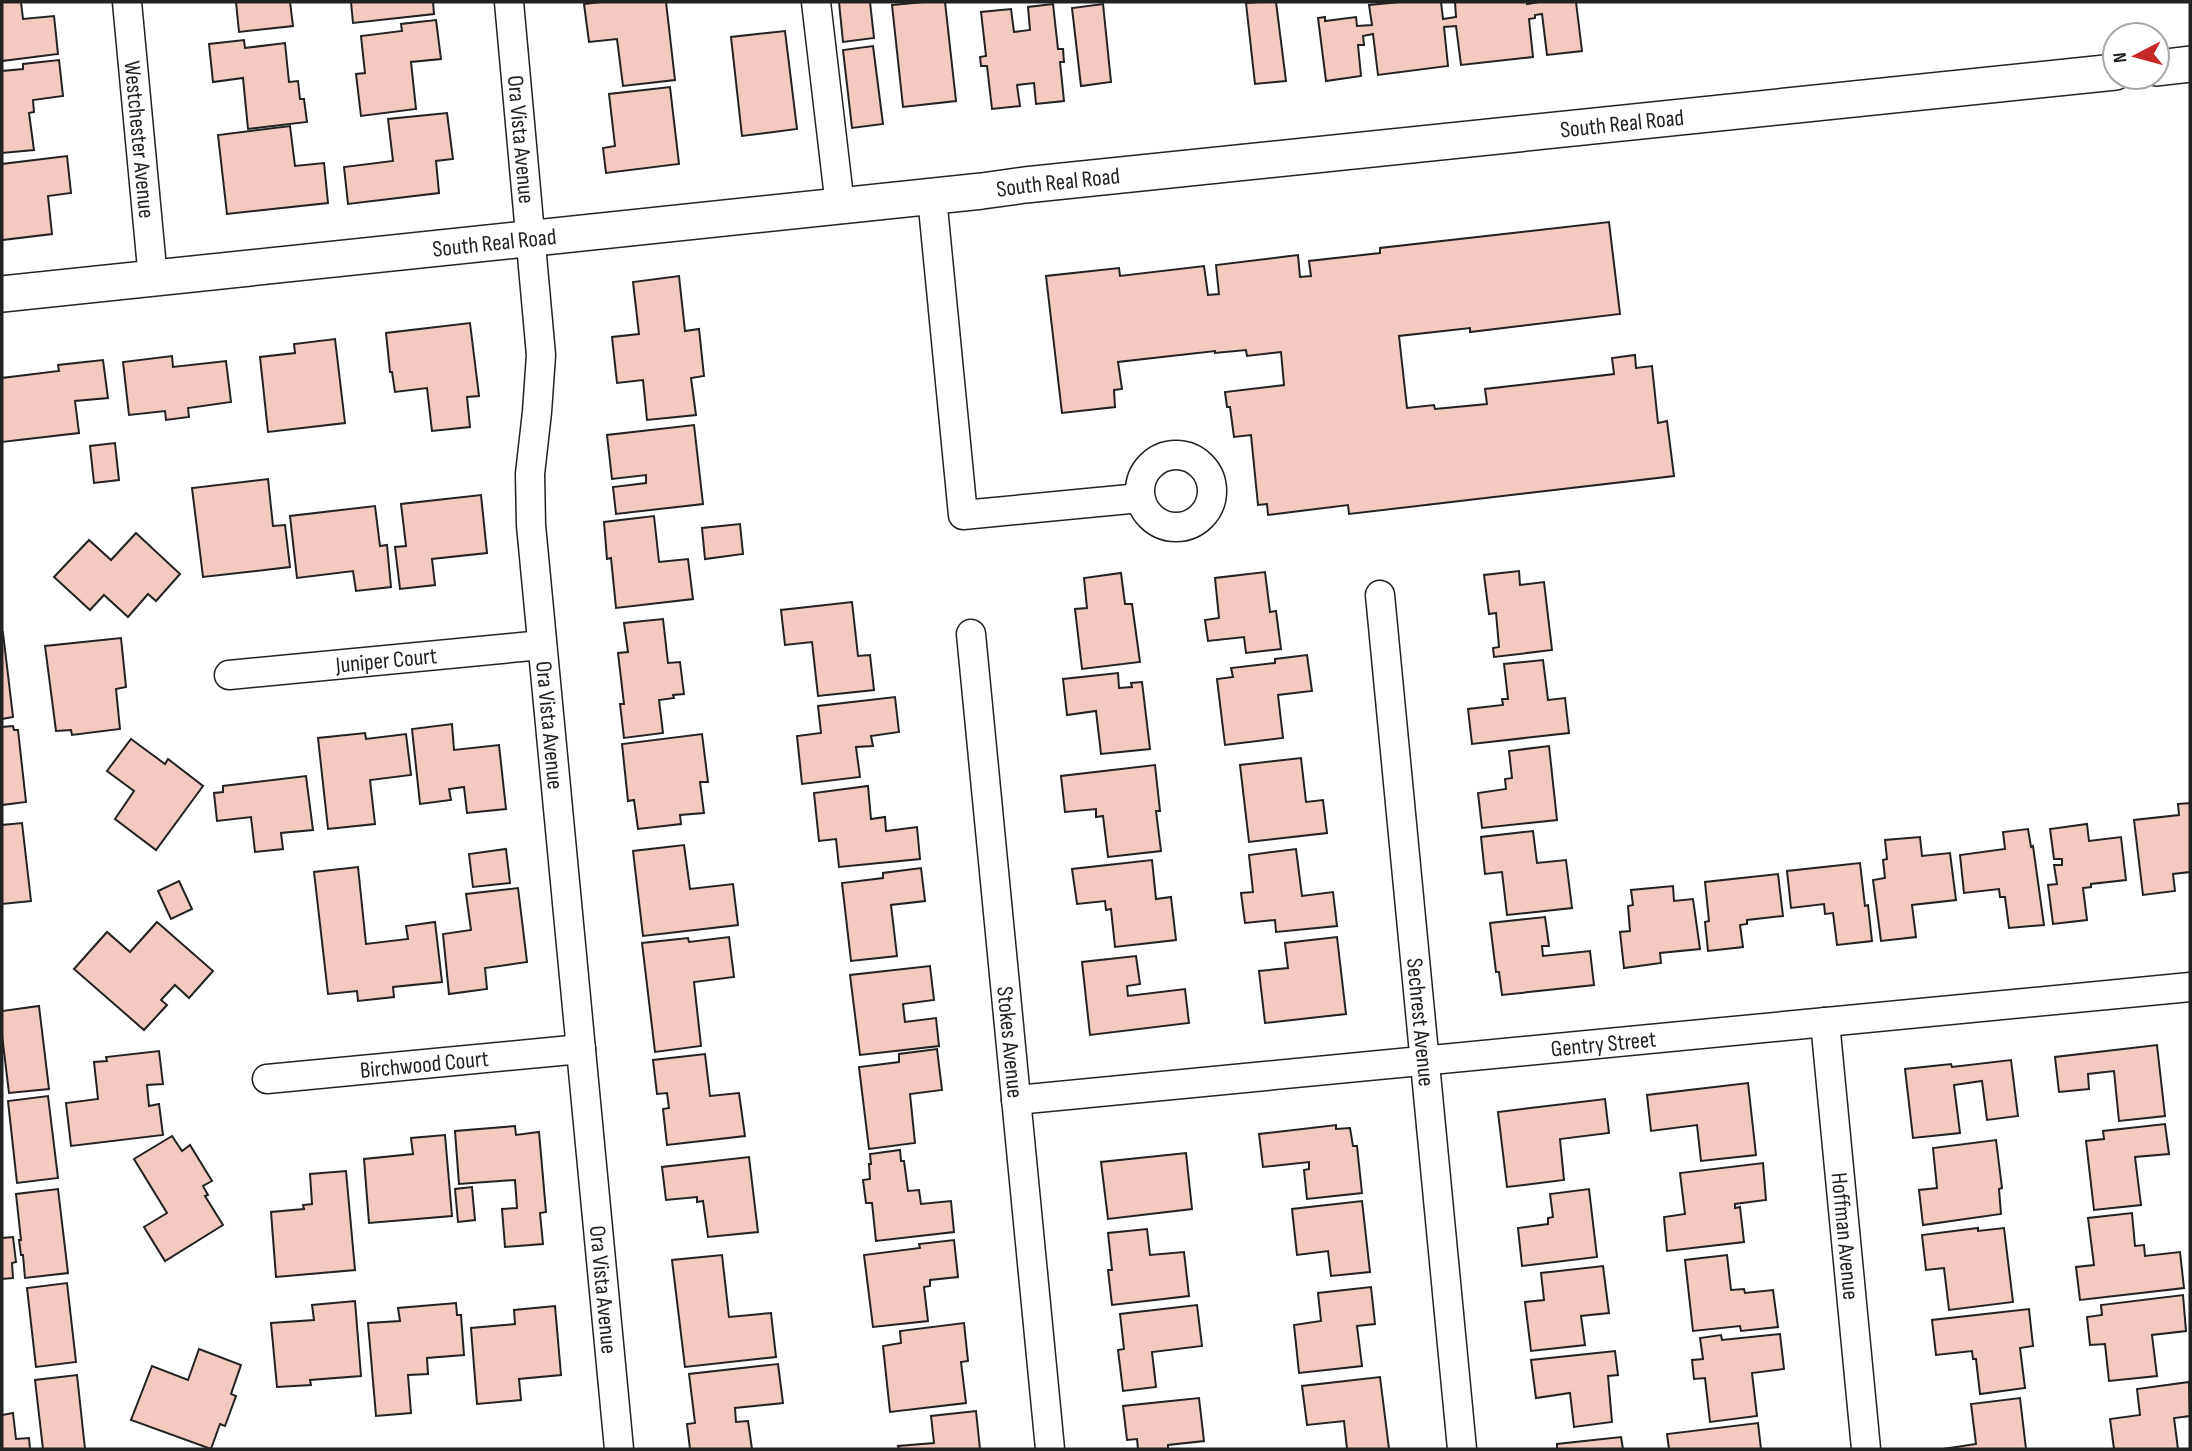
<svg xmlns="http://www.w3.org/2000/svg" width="2192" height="1451" viewBox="0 0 2192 1451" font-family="'Sofia Sans Condensed',sans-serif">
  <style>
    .building { fill: #f3c9c0; stroke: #222; stroke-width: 2 }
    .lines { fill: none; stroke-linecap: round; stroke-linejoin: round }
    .minor-casing { stroke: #222; stroke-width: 31 }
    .tertiary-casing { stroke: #222; stroke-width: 38 }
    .minor { stroke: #fff; stroke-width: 28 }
    .tertiary { stroke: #fff; stroke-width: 35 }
    .labels { text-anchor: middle; stroke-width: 5; stroke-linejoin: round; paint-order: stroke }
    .street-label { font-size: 23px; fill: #222; stroke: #fff }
  </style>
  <rect width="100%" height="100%" fill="#fff"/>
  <g class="building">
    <polygon points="2,2 21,2 23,19 54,16 58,54 2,61"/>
    <polygon points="236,2 290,2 293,26 239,32"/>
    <polygon points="351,2 433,2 434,14 353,23"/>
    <polygon points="601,2 666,2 675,80 623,86 617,39 589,42 584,4"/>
    <polygon points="839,2 870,2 874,38 843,42"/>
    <polygon points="924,2 945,2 956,101 903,107 892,5"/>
    <polygon points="1259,2 1276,2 1286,81 1255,84 1246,3"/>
    <polygon points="1400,2 1441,2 1443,19 1456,17 1455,2 1527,2 1527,4 1539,2 1576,2 1582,51 1547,55 1542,14 1535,15 1535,18 1529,19 1533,57 1461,65 1456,26 1444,27 1448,66 1378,75 1373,34 1363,36 1364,45 1358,45 1361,76 1326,81 1318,18 1325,17 1325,21 1356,17 1357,26 1372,25 1369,5"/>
    <polygon points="1053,4 1058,49 1063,49 1064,62 1060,62 1064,101 1036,104 1034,83 1017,85 1020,106 992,109 987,66 981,66 980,57 986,56 981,12 1011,9 1014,32 1030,30 1028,7"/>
    <polygon points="1103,4 1111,82 1081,86 1072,8"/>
    <polygon points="436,20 441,59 411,62 416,109 361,116 356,74 365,73 361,36 402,31 401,24"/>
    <polygon points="785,31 797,129 742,136 731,37"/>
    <polygon points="244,40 245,48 285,43 289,82 298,81 300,99 304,99 307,122 248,129 243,78 213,82 209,44"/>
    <polygon points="873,46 883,124 852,128 843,50"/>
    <polygon points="59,60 63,96 33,100 34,112 29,113 34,150 2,153 2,71 23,69 23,64"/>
    <polygon points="670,87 679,164 606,173 603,148 615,146 609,94"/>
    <polygon points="447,113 453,159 436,161 439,193 348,204 344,167 393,161 388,119"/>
    <polygon points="290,126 295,166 324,163 328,203 227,214 218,135"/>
    <polygon points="67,156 71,193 48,196 52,234 2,240 2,164"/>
    <polygon points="1609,222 1620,314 1470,332 1470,328 1399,336 1407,408 1434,405 1435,409 1487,404 1485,389 1614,374 1612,358 1635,355 1636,368 1652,366 1658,423 1667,421 1674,476 1349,514 1348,505 1268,515 1267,504 1258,505 1251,435 1234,437 1230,407 1227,407 1225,392 1284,385 1281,352 1247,356 1246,350 1215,353 1215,351 1118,362 1122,389 1114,390 1115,407 1062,413 1046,276 1119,268 1120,276 1204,266 1208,295 1219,294 1216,265 1298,255 1300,277 1311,276 1309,261 1380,253 1380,248"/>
    <polygon points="679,276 685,331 699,329 704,376 691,378 696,415 647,420 643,380 617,383 612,337 639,334 633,282"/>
    <polygon points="470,323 479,396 467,397 470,427 432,431 427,388 395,392 392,372 390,372 386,333"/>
    <polygon points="335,339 345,423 268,432 260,357 295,353 294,344"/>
    <polygon points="172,356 173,367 226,361 231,402 188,408 189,417 166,420 165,411 129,415 123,362"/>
    <polygon points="103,360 108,398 75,401 79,433 2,442 2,378 59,371 58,365"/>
    <polygon points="694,425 703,504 616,514 613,487 646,483 646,475 612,479 607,435"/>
    <polygon points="115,443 119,480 94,483 90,446"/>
    <polygon points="268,479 273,526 285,525 290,567 203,577 192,488"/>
    <polygon points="481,495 487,553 432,559 435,585 400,589 395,547 406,546 401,504"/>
    <polygon points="375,506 380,546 387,545 391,587 356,591 353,571 297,578 290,516"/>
    <polygon points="654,516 659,562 688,559 693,599 616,608 611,558 607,559 604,522"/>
    <polygon points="740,524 743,554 705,559 702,528"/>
    <polygon points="136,533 180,574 156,601 148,594 128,617 104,595 90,610 54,577 89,540 111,560"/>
    <polygon points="1519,571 1520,585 1544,582 1552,650 1494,657 1493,648 1499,647 1496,613 1489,614 1484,575"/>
    <polygon points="1265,572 1270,612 1276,611 1281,649 1246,653 1244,637 1208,641 1205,620 1219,618 1215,578"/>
    <polygon points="1121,573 1125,604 1132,604 1140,662 1082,669 1075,609 1087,608 1084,578"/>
    <polygon points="852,602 858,656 870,655 874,690 818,696 812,642 785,645 781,610"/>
    <polygon points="663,619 668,663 680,662 684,694 673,695 674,698 659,700 663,733 624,738 620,704 624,704 618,653 628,652 624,623"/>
    <polygon points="3,633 13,717 2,719 2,634"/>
    <polygon points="121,638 126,687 116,689 120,729 72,735 71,730 56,731 45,646"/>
    <polygon points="1307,655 1312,691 1278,695 1283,738 1225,745 1217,679 1233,677 1231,668 1275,663 1275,659"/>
    <polygon points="1543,660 1548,700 1565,698 1569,733 1472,744 1468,709 1503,705 1502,699 1508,699 1504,664"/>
    <polygon points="1118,673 1119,688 1132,687 1131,683 1142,682 1150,749 1101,754 1096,711 1067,715 1063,679"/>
    <polygon points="895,697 899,732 871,736 873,746 856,747 860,777 802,784 797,736 821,733 818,706"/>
    <polygon points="452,724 454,750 499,745 506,809 467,813 464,787 449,789 451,800 420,804 412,729"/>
    <polygon points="13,726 14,730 18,730 26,802 2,805 2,727"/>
    <polygon points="365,733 366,739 406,734 411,775 370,780 375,824 328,829 318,738"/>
    <polygon points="702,734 708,782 700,782 704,813 680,815 681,824 638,829 634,800 628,801 622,744"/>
    <polygon points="131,739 165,764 168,759 203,786 156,850 115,819 134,791 107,771"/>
    <polygon points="1549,746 1557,820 1482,828 1478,793 1506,789 1505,779 1512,778 1509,751"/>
    <polygon points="1301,758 1306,802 1323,800 1327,833 1249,842 1240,765"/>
    <polygon points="1155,765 1160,811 1156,811 1161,851 1108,857 1103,816 1096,817 1096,809 1065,812 1061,776"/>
    <polygon points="306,776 313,830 281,833 283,849 255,852 251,817 217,821 214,793 223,792 223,786"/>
    <polygon points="868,786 871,819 885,817 886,831 917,827 920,859 839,867 836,839 819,841 814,793"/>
    <polygon points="2190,803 2190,872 2173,874 2175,891 2143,895 2134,820 2179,815 2178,804"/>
    <polygon points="22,823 31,901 2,904 2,825"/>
    <polygon points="2087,824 2089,841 2121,837 2126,880 2091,884 2091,887 2083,888 2087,920 2053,924 2048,885 2057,884 2054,865 2062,865 2062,859 2054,859 2050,829"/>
    <polygon points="2028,829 2031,847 2033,846 2044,925 2009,928 2005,897 2000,897 1999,889 1964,893 1960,855 2005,849 2003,832"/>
    <polygon points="1533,831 1537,863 1566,860 1572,908 1507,915 1502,872 1485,874 1481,837"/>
    <polygon points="1920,837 1922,856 1950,853 1956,900 1912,905 1916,937 1881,941 1873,880 1885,878 1883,860 1887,859 1885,840"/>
    <polygon points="684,845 690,889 733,884 738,925 643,936 633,851"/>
    <polygon points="506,849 510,883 473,887 469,854"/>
    <polygon points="1296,849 1302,896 1333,892 1337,926 1276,932 1275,920 1245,923 1241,893 1253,892 1249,855"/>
    <polygon points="1152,860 1156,899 1171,897 1176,940 1115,947 1111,909 1106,910 1105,901 1077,904 1072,869"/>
    <polygon points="1860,863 1865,906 1868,905 1872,941 1837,945 1833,913 1825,914 1824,904 1791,908 1787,871"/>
    <polygon points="358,867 366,944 408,939 406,926 435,922 442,982 393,987 394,997 358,1001 357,991 328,994 314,872"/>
    <polygon points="921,868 925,901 891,905 897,956 851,961 842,883 883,878 883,873"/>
    <polygon points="1778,874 1783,916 1747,920 1747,924 1740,925 1743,947 1708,951 1705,922 1709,921 1705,882"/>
    <polygon points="179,881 192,909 171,919 158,891"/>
    <polygon points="1673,886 1674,901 1693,899 1700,949 1660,953 1661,963 1624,968 1620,932 1630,931 1628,906 1633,905 1631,890"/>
    <polygon points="518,888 527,962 485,968 487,989 449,994 443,934 471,930 466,894"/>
    <polygon points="1545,917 1549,946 1542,946 1543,956 1590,951 1594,985 1502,995 1499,972 1496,972 1490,923"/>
    <polygon points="157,922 213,971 189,998 175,985 161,1000 167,1005 144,1030 74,969 107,932 130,952"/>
    <polygon points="729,937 734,977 694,982 701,1046 655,1052 642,943 688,938 689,942"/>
    <polygon points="1337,937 1346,1014 1265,1023 1259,971 1288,968 1285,943"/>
    <polygon points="1136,956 1140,984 1127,986 1128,996 1185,989 1189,1023 1090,1035 1082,962"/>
    <polygon points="930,966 934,1000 903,1004 905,1022 936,1018 939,1046 860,1055 850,975"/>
    <polygon points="39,1006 49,1089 9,1093 2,1035 2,1011"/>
    <polygon points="2157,1045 2165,1116 2119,1121 2114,1071 2088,1074 2089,1089 2059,1092 2055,1057"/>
    <polygon points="937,1049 942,1090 910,1094 915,1143 869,1149 859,1067 899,1062 899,1054"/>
    <polygon points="159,1051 163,1084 147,1085 149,1106 159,1104 163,1135 71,1146 66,1103 98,1099 94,1062 107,1061 106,1057"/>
    <polygon points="705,1054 710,1096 739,1093 745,1136 667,1145 663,1109 669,1108 667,1093 657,1094 653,1060"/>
    <polygon points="2011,1060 2018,1116 1987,1120 1982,1081 1954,1085 1960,1133 1913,1138 1905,1069 1951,1064 1952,1067"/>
    <polygon points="1748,1083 1756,1155 1701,1161 1697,1125 1651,1131 1647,1095"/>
    <polygon points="48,1096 58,1178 17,1183 8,1101"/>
    <polygon points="1605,1099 1609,1133 1560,1139 1564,1180 1507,1187 1498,1112"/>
    <polygon points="2165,1124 2169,1154 2135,1157 2141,1205 2094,1210 2086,1141 2104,1139 2103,1131"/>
    <polygon points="1336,1125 1336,1129 1350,1128 1353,1146 1357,1146 1362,1193 1307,1199 1304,1170 1309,1169 1309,1162 1263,1167 1259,1134"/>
    <polygon points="515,1126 516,1135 539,1132 546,1212 540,1213 543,1244 505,1247 502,1209 517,1208 515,1180 459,1184 455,1131"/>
    <polygon points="445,1135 452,1216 369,1223 364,1159 413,1154 411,1138"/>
    <polygon points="172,1136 182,1151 190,1145 212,1181 203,1186 208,1195 205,1196 223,1225 165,1261 144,1227 167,1213 134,1159"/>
    <polygon points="1996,1140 2002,1188 1999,1189 2001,1214 1923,1225 1919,1190 1937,1188 1933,1148"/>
    <polygon points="900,1150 901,1161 904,1161 908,1191 919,1190 921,1204 951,1201 954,1232 876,1241 872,1203 866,1203 863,1180 870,1179 869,1164 871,1164 870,1154"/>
    <polygon points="1186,1153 1192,1209 1108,1219 1101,1162"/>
    <polygon points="749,1157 758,1232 708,1237 703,1201 697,1202 697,1197 666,1200 662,1167"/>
    <polygon points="1763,1163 1766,1200 1735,1204 1735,1208 1740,1207 1744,1242 1667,1251 1664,1217 1685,1214 1680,1173"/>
    <polygon points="346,1171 355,1270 276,1277 271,1212 304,1209 303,1205 312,1204 310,1174"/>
    <polygon points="472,1187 475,1220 458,1222 455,1189"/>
    <polygon points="58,1189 68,1273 25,1278 23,1255 21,1255 19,1240 21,1240 16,1194"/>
    <polygon points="1589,1189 1597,1257 1522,1266 1518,1228 1548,1224 1548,1218 1553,1217 1550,1194"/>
    <polygon points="1362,1201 1370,1272 1331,1276 1328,1251 1297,1255 1292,1209"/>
    <polygon points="2132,1213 2135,1246 2144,1245 2145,1256 2180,1252 2184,1288 2080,1300 2076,1267 2094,1265 2088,1218"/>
    <polygon points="1978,1228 1978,1231 2004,1228 2013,1302 1949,1310 1944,1268 1926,1270 1922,1235"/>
    <polygon points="1147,1229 1150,1255 1184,1252 1189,1296 1112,1305 1108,1270 1112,1270 1108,1233"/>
    <polygon points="13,1237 16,1262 12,1263 13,1278 2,1279 2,1238"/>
    <polygon points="954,1240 958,1277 930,1280 930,1286 924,1287 928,1321 873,1327 864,1255 920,1248 919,1244"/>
    <polygon points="722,1255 729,1317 771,1313 776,1357 685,1367 672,1260"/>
    <polygon points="1727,1255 1731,1290 1744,1289 1745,1293 1773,1290 1778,1327 1741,1331 1740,1326 1693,1331 1685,1260"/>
    <polygon points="1603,1266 1609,1313 1581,1316 1585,1345 1531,1351 1525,1302 1544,1300 1541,1273"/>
    <polygon points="67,1283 76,1362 36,1367 27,1288"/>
    <polygon points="1371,1287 1375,1324 1357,1326 1362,1366 1299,1373 1294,1325 1321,1321 1318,1293"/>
    <polygon points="2183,1295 2186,1331 2152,1335 2157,1376 2109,1381 2105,1344 2090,1345 2087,1317 2102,1315 2101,1305"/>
    <polygon points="355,1301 361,1376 310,1380 311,1385 277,1387 271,1323 314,1320 312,1305"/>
    <polygon points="456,1303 457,1315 461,1315 464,1355 427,1358 428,1374 408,1375 411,1413 376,1416 368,1323 400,1321 398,1308"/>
    <polygon points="1197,1305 1202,1346 1152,1352 1156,1387 1123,1391 1118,1350 1124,1349 1120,1314"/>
    <polygon points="555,1306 561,1375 519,1379 521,1400 477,1404 471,1328 515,1324 514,1310"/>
    <polygon points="2029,1309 2033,1346 2020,1348 2025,1388 1980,1394 1976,1359 1973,1359 1972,1351 1936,1355 1932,1320"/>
    <polygon points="964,1323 968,1361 961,1362 966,1403 890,1412 883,1346 901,1343 900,1331"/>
    <polygon points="1780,1334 1784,1369 1752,1373 1757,1416 1710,1422 1705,1378 1694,1379 1692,1360 1703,1359 1700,1338 1721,1335 1722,1340"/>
    <polygon points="199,1349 241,1365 231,1394 236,1396 225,1426 220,1424 211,1449 131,1420 152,1366 188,1380"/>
    <polygon points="1615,1351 1618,1375 1608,1376 1612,1422 1574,1427 1570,1393 1536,1398 1531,1360"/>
    <polygon points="778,1364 783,1403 735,1408 736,1422 748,1421 752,1449 690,1449 687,1424 695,1423 689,1374"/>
    <polygon points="77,1375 85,1449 43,1449 35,1380"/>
    <polygon points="1380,1377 1389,1449 1347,1449 1344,1421 1307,1425 1302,1386"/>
    <polygon points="2189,1382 2190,1416 2174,1418 2178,1449 2114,1449 2110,1419 2140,1415 2137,1389"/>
    <polygon points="1199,1398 1204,1441 1168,1445 1168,1449 1138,1449 1137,1439 1127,1440 1123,1406"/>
    <polygon points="2020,1398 2026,1449 1943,1449 1976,1444 1971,1404"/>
    <polygon points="976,1411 980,1449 899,1449 898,1446 934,1443 931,1416"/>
    <polygon points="13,1413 16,1439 29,1438 30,1449 2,1449 2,1415"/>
    <polygon points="1758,1423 1761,1449 1669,1449 1667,1434"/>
    <polygon points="1621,1437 1623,1449 1557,1449 1557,1444"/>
  </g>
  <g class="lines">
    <defs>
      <g id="minor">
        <path id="s1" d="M127,2l26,277"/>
        <path id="s2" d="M509,2l32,353 -4,57 -7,62 1,51 88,924"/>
        <polyline points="816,2 840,206"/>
        <polyline points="932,197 963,515 1140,498"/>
        <circle cx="1176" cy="491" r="36"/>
        <path id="s3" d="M1380,595l82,854"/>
        <path id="s4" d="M971,634l79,815"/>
        <path id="s5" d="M229,675l313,-30"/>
        <path id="s6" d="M1825,1022l41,427"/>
        <path id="s7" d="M267,1079l314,-30"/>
        <path id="s8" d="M1016,1100l1174,-113"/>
      </g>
      <g id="tertiary">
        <polyline points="2157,68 2190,64"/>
        <path id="s9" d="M2,294l980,-103 43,-6 1090,-113"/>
      </g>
    </defs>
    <use href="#minor" class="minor-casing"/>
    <use href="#tertiary" class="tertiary-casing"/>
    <use href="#minor" class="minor"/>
    <use href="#tertiary" class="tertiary"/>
  </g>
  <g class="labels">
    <g class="street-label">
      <text dy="8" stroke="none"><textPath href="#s9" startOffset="1629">South Real Road</textPath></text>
      <text dy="8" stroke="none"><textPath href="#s1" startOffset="138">Westchester Avenue</textPath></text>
      <text dy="8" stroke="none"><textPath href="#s2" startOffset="138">Ora Vista Avenue</textPath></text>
      <text dy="8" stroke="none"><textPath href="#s9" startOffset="1062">South Real Road</textPath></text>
      <text dy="8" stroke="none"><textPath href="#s9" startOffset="495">South Real Road</textPath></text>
      <text dy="8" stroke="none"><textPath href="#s5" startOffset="158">Juniper Court</textPath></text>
      <text dy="8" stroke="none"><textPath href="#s2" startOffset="726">Ora Vista Avenue</textPath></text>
      <text dy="8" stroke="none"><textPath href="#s3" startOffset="429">Sechrest Avenue</textPath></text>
      <text dy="8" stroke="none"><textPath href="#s4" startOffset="410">Stokes Avenue</textPath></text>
      <text dy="8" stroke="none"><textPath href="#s8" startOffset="590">Gentry Street</textPath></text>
      <text dy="8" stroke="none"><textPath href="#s7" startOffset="158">Birchwood Court</textPath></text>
      <text dy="8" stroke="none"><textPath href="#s6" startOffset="215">Hoffman Avenue</textPath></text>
      <text dy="8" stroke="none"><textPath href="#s2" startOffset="1293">Ora Vista Avenue</textPath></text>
    </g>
  </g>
  <rect width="2192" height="1451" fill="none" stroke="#222222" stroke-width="7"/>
  <g transform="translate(2136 56) rotate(264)"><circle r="33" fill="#ffffff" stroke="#a7a7a7" stroke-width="2"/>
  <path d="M0-5L12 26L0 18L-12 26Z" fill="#c62828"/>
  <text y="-10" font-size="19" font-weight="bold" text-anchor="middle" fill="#222222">N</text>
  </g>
</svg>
